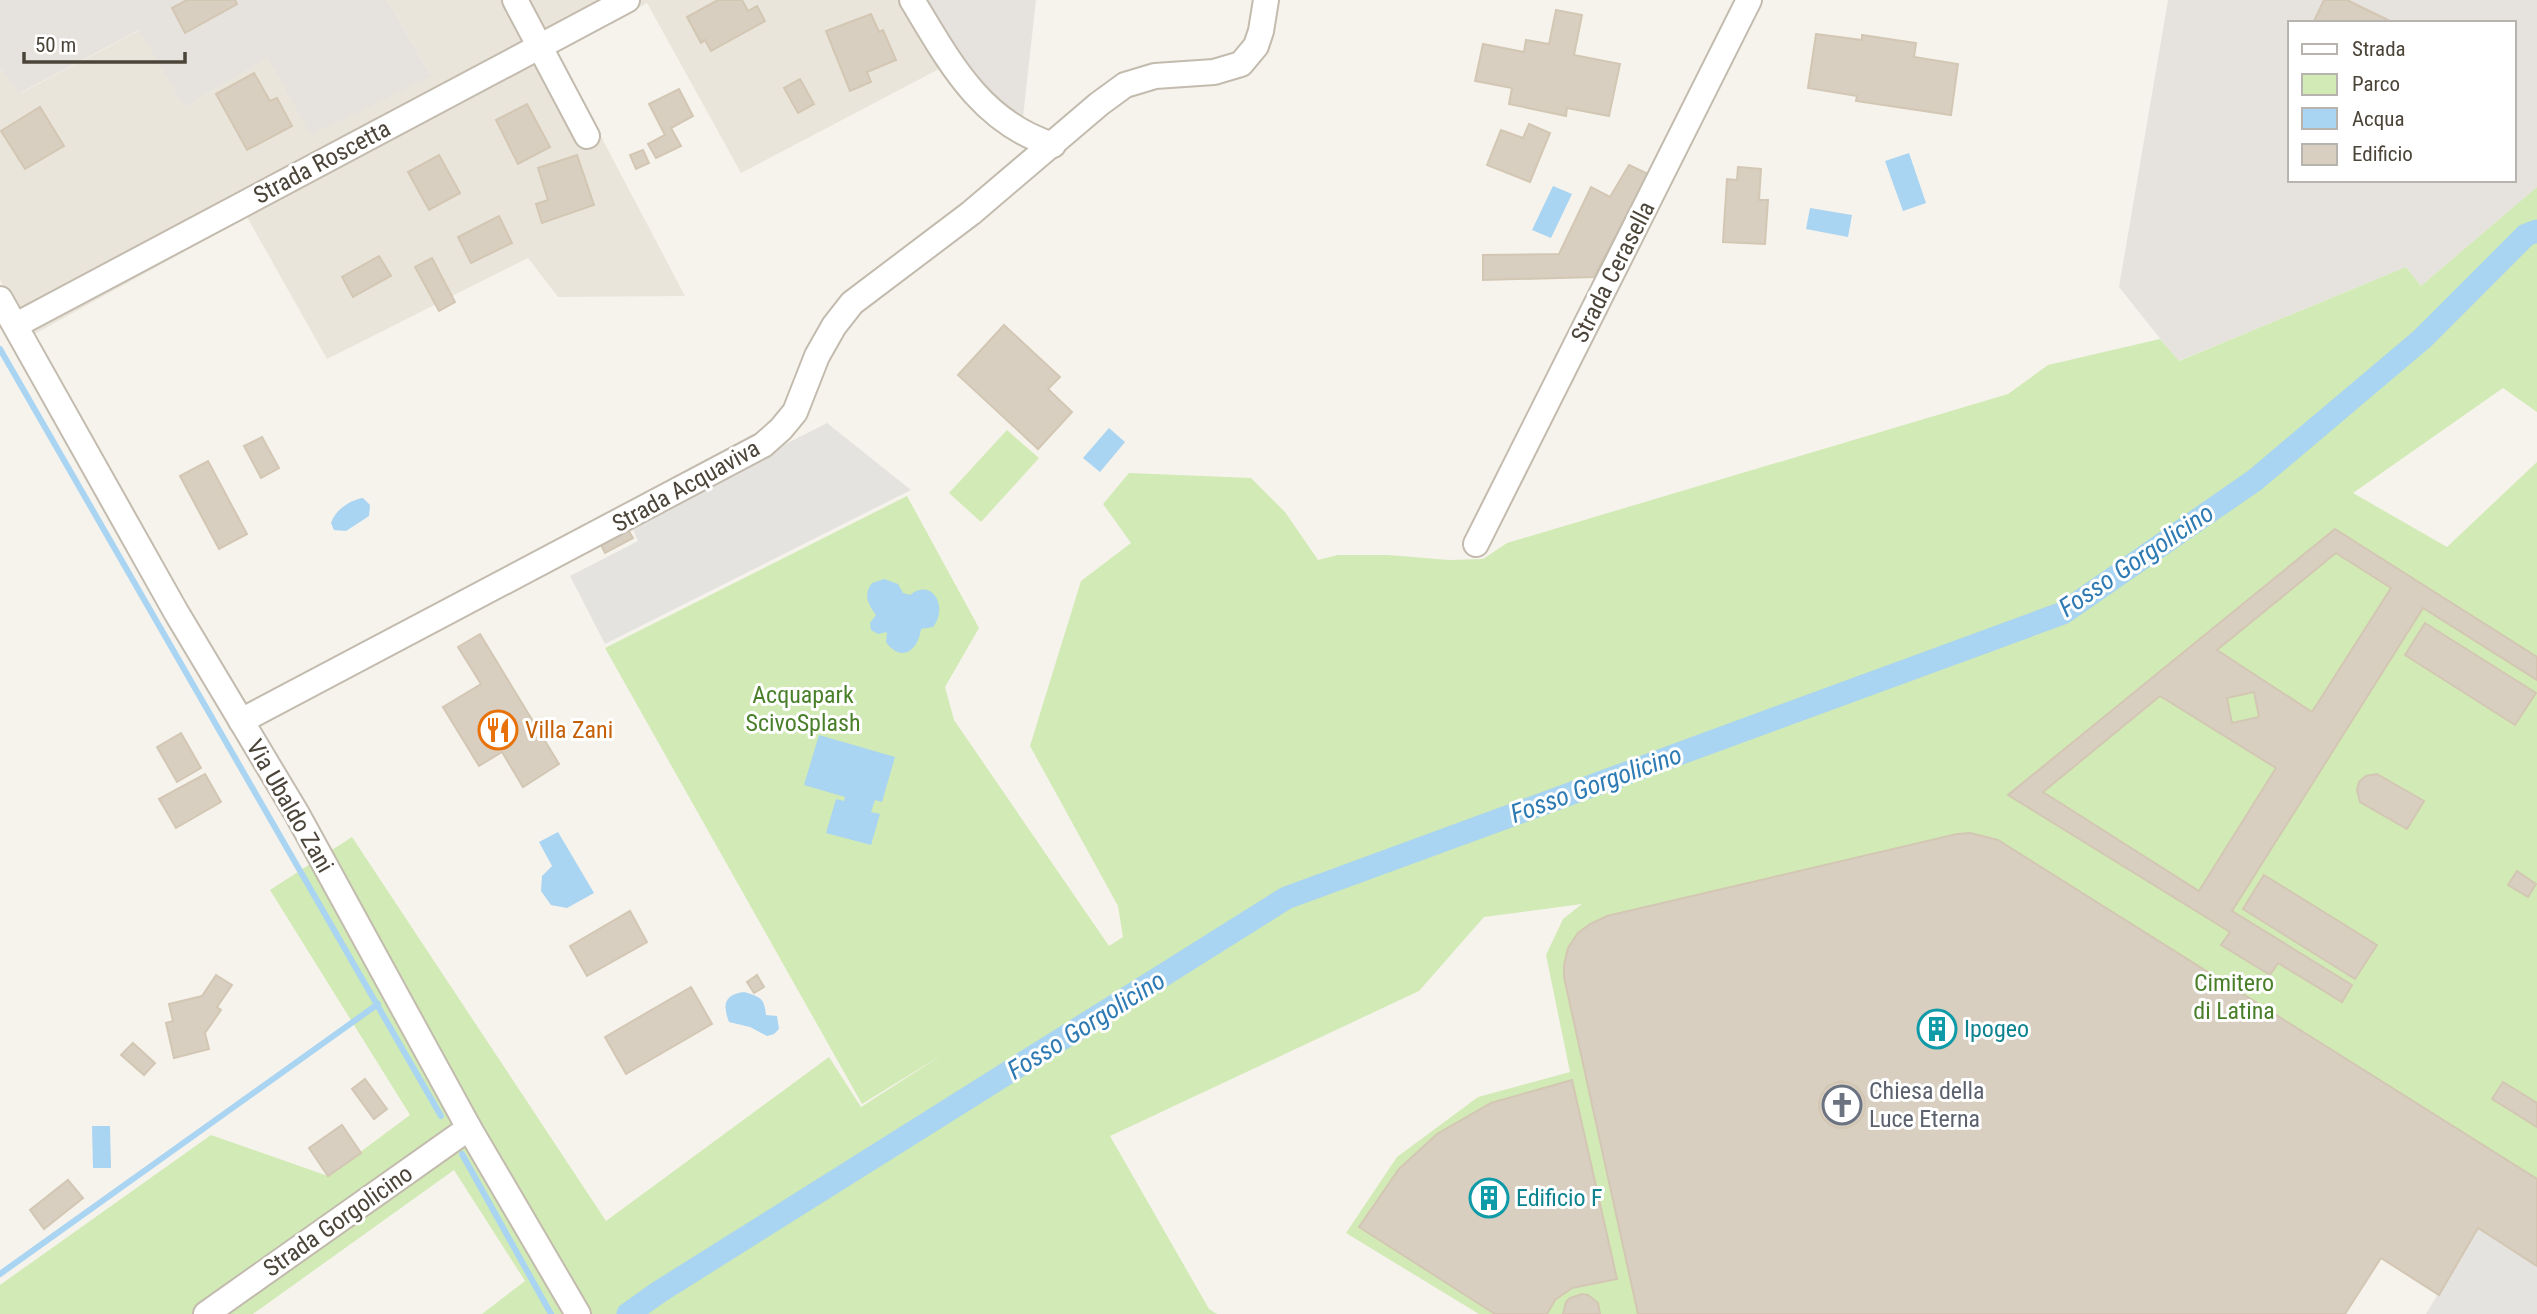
<svg xmlns="http://www.w3.org/2000/svg" width="2537" height="1314" viewBox="0 0 2537 1314" font-family="'Roboto Condensed',sans-serif">
  <style>
    .residential { fill: #eae5da }
    .industrial { fill: #e6e2dd; fill-rule: evenodd }
    .green { fill: #d2eab5 }
    .parking { fill: #e5e3e0 }
    .water { fill: #a9d4f2 }
    .lines { fill: none; stroke-linecap: round; stroke-linejoin: round }
    .stream { stroke: #a9d4f2; stroke-width: 6 }
    .canal { stroke: #a9d4f2; stroke-width: 23 }
    .building { fill: #d8cfc1; stroke: #d3c7b4; stroke-width: 2; fill-rule: evenodd }
    .minor-casing { stroke: #c2bbae; stroke-width: 28 }
    .minor { stroke: #fff; stroke-width: 24 }
    .labels { text-anchor: middle; stroke-width: 6; stroke-linejoin: round; paint-order: stroke }
    .street-label { font-size: 24px; fill: #4b4439; stroke: #fff }
    .park-label { font-size: 24px; fill: #4a7f2a; stroke: #fff }
    .food-label { font-size: 24px; fill: #c56008; stroke: #fff; text-anchor: start }
    .culture-label { font-size: 24px; fill: #0d838f; stroke: #fff; text-anchor: start }
    .worship-label { font-size: 24px; fill: #5b616d; stroke: #fff; text-anchor: start }
    .water-label { font-size: 26px; font-style: italic; fill: #2e7ab2; stroke: #fff }
  </style>
  <rect width="100%" height="100%" fill="#f6f3ec"/>
  <polygon class="residential" points="387,0 923,0 960,58 741,173 647,3 557,53 685,296 558,297 528,258 327,359 247,217 31,336 0,280 0,68 21,93 140,30 184,107 268,58 431,76"/>
  <g class="industrial">
    <polygon points="0,0 387,0 431,76 311,135 268,58 184,107 139,30 20,93 0,68"/>
    <polygon points="923,0 1036,0 1023,117 984,96"/>
    <path d="M2168,0h369v187l-116,99 -15,-19 -228,94 -59,-74zM2290,23h224v157h-224z"/>
  </g>
  <g class="green">
    <polygon points="2537,187 2537,412 2503,388 2353,493 2447,547 2537,462 2537,1266 2478,1228 2439,1295 2381,1258 2345,1314 1479,1314 1346,1233 1397,1157 1478,1097 1570,1072 1546,955 1563,919 1582,904 1484,917 1419,991 1110,1136 1209,1309 1217,1314 482,1314 525,1281 454,1170 253,1314 0,1314 0,1285 211,1135 328,1176 410,1115 270,890 352,837 606,1221 829,1057 861,1107 945,1053 862,1104 605,648 907,496 979,628 945,687 954,720 1109,946 1123,937 1118,906 1030,746 1081,581 1131,543 1103,504 1129,473 1251,478 1285,512 1318,560 1338,555 1388,555 1449,560 1483,559 1507,543 2008,394 2048,365 2160,339 2179,361 2406,267 2421,286"/>
    <polygon points="1007,430 1039,458 981,522 949,493"/>
  </g>
  <g class="parking">
    <polygon points="827,423 911,490 605,644 570,576 638,541 630,523"/>
    <polygon points="2478,1228 2537,1266 2537,1314 2426,1314"/>
  </g>
  <g class="water">
    <polygon points="1909,153 1926,203 1903,211 1885,161"/>
    <polygon points="1553,186 1572,194 1551,238 1532,230"/>
    <polygon points="1810,208 1852,215 1848,237 1806,229"/>
    <polygon points="1109,428 1125,442 1100,472 1083,458"/>
    <path d="M363,498l7,7 -1,11 -23,15 -12,-1 -3,-7c4,-13 19,-23 32,-25z"/>
    <path d="M884,579l14,5 5,9 7,2c22,-18 39,12 23,32l-12,2c-3,22 -20,34 -35,13l1,-10 -9,2 -7,-4 -1,-7 6,-8c-8,-11 -13,-20 -4,-32z"/>
    <polygon points="819,735 895,757 882,802 875,800 871,812 880,814 871,845 826,833 836,799 844,801 845,797 804,785"/>
    <polygon points="558,832 594,893 567,908 551,905 541,891 542,876 552,866 539,842"/>
    <path d="M744,992c17,5 20,6 22,23l11,1 2,13 -5,5 -7,2 -17,-9 -21,-5c-6,-17 -6,-27 15,-30z"/>
    <polygon points="92,1126 110,1126 111,1168 93,1168"/>
  </g>
  <g class="lines">
    <g class="stream">
      <polyline points="0,349 441,1116"/>
      <polyline points="462,1154 551,1314"/>
      <polyline points="0,1274 378,1004"/>
    </g>
    <polyline class="canal" points="628,1314 659,1292 1286,898 2063,613 2255,480 2422,339 2526,235 2537,231"/>
  </g>
  <g class="building">
    <polygon points="187,0 235,0 237,4 185,33 172,8"/>
    <polygon points="718,0 742,0 748,11 757,6 765,21 711,51 705,40 701,43 687,17"/>
    <polygon points="2324,0 2347,0 2394,23 2313,23"/>
    <polygon points="1556,10 1582,15 1574,55 1620,64 1609,116 1567,108 1566,116 1509,104 1512,88 1475,81 1483,44 1524,52 1526,40 1549,44"/>
    <polygon points="871,14 879,32 883,30 896,60 867,72 871,82 850,91 826,31"/>
    <polygon points="1816,34 1862,40 1862,35 1916,43 1914,57 1958,64 1951,115 1856,101 1857,96 1808,88"/>
    <polygon points="254,73 270,101 277,98 292,126 247,150 216,94"/>
    <polygon points="800,79 814,104 798,113 784,88"/>
    <polygon points="679,89 693,116 671,128 681,146 656,158 648,144 665,135 649,104"/>
    <polygon points="527,104 550,147 518,164 496,120"/>
    <polygon points="40,107 64,146 25,169 1,131"/>
    <polygon points="1529,124 1550,133 1530,182 1487,165 1501,130 1523,138"/>
    <polygon points="643,150 649,163 636,169 630,155"/>
    <polygon points="439,155 460,193 429,210 408,172"/>
    <polygon points="577,155 594,205 542,223 536,204 548,200 538,168"/>
    <polygon points="1629,165 1648,174 1594,277 1483,280 1483,255 1559,254 1591,187 1610,197"/>
    <polygon points="1738,167 1761,169 1759,200 1768,200 1765,244 1723,242 1727,179 1737,180"/>
    <polygon points="499,216 512,243 471,263 458,237"/>
    <polygon points="379,256 391,276 353,297 342,277"/>
    <polygon points="432,258 455,302 439,311 415,267"/>
    <polygon points="1004,325 1060,377 1048,389 1072,412 1038,449 958,375"/>
    <polygon points="262,437 279,468 261,478 244,446"/>
    <polygon points="208,461 247,534 219,549 180,476"/>
    <polygon points="625,524 633,538 605,553 598,539"/>
    <path d="M2335,529l202,128v23l-114,-72 -191,303 120,74 -10,17 -64,-39 -8,12 -49,-30 9,-13 -222,-137zM2336,553l55,35 -79,124 -95,-62zM2254,692l5,25 -27,6 -5,-25zM2160,696l116,72 -77,123 -156,-99z"/>
    <polygon points="2425,623 2536,693 2515,725 2405,655"/>
    <polygon points="480,634 559,764 523,787 502,752 479,766 443,707 481,684 458,647"/>
    <polygon points="181,733 201,768 177,782 157,747"/>
    <polygon points="205,774 221,802 176,828 159,799"/>
    <polygon points="2377,774 2424,801 2407,829 2360,802 2357,790 2359,782 2366,776"/>
    <path d="M1970,833l28,7 539,339v87l-59,-38 -39,67 -58,-37 -36,56h-707l-74,-337v-12l4,-17 10,-15 12,-9 17,-8 350,-82zM1841,1081l15,5 8,11 1,9 -2,8 -6,8 -13,6 -8,-1 -12,-8 -5,-16 8,-17z"/>
    <polygon points="2517,871 2536,884 2528,897 2508,885"/>
    <polygon points="2264,875 2377,945 2355,979 2243,909"/>
    <polygon points="630,911 647,942 587,976 570,946"/>
    <polygon points="216,975 232,985 217,1007 221,1010 205,1033 209,1049 174,1058 166,1023 173,1021 169,1004 202,996"/>
    <polygon points="757,975 764,987 754,993 747,982"/>
    <polygon points="691,987 712,1024 626,1074 605,1037"/>
    <polygon points="133,1043 155,1063 144,1075 121,1055"/>
    <polygon points="365,1079 387,1109 374,1119 352,1089"/>
    <polygon points="1572,1080 1617,1279 1572,1288 1555,1300 1547,1314 1495,1314 1359,1227 1399,1169 1437,1134 1491,1103"/>
    <polygon points="2503,1082 2537,1103 2537,1127 2492,1099"/>
    <circle cx="1842" cy="1105" r="23"/>
    <polygon points="342,1125 361,1153 328,1176 309,1148"/>
    <polygon points="68,1180 83,1198 44,1229 30,1210"/>
    <polygon points="1582,1294 1588,1295 1598,1303 1600,1314 1563,1314 1566,1302 1570,1298"/>
  </g>
  <g class="lines">
    <defs>
      <g id="minor">
        <polyline points="515,0 587,136"/>
        <path d="M912,0c37,61 68,122 141,145"/>
        <polyline points="0,299 176,612 297,814 469,1128 578,1314"/>
        <polyline points="16,325 627,0"/>
        <polyline points="1476,544 1749,0"/>
        <polyline points="241,721 763,445 781,429 795,412 817,356 834,326 852,303 971,213 1099,104 1125,85 1155,76 1214,72 1241,64 1256,46 1261,31 1266,0"/>
        <polyline points="206,1314 469,1128"/>
      </g>
    </defs>
    <use href="#minor" class="minor-casing"/>
    <use href="#minor" class="minor"/>
  </g>
  <defs>
    <symbol id="restaurant-ring" viewBox="-11 -11 22 22"><circle r="9.5" fill="#fff" stroke="#e8710a" stroke-width="1.5"/><path d="M-5-6h1v4h1v-4h1v4h1v-4h1v5L-1.5 .5V6h-2V.5L-5-1ZM5-6V6H3V1.5H1.5Q1.5-4 5-6Z" fill="#e8710a"/></symbol>
    <symbol id="building-ring" viewBox="-11 -11 22 22"><circle r="9.5" fill="#fff" stroke="#0f9aa8" stroke-width="1.5"/><path d="M-4-6H4V6H1V3H-1V6H-4ZM-2.5-4.3h1.7v1.8h-1.7ZM.8-4.3h1.7v1.8H.8ZM-2.5-1h1.7V.8h-1.7ZM.8-1h1.7V.8H.8Z" fill="#0f9aa8"/></symbol>
    <symbol id="church-ring" viewBox="-11 -11 22 22"><circle r="9.5" fill="#fff" stroke="#6b7280" stroke-width="1.5"/><path d="M-1.2-6h2.4v3.5h3.3v2.4h-3.3V6h-2.4V-.1h-3.3v-2.4h3.3Z" fill="#6b7280"/></symbol>
  </defs>
  <g fill-rule="evenodd">
    <use href="#restaurant-ring" x="476" y="708" width="44" height="44"/>
    <use href="#building-ring" x="1915" y="1007" width="44" height="44"/>
    <use href="#church-ring" x="1820" y="1083" width="44" height="44"/>
    <use href="#building-ring" x="1467" y="1176" width="44" height="44"/>
  </g>
  <g class="labels">
    <g class="street-label">
      <text transform="translate(322 162) rotate(-28)" y="8">Strada Roscetta</text>
      <text transform="translate(1613 272) rotate(-63)" y="8">Strada Cerasella</text>
      <text transform="translate(686 486) rotate(-29)" y="8">Strada Acquaviva</text>
      <text transform="translate(290 806) rotate(60)" y="8">Via Ubaldo Zani</text>
      <text transform="translate(338 1221) rotate(-35)" y="8">Strada Gorgolicino</text>
    </g>
    <g class="park-label">
      <text x="803" y="703">Acquapark<tspan x="803" dy="28">ScivoSplash</tspan></text>
      <text x="2234" y="991">Cimitero<tspan x="2234" dy="28">di Latina</tspan></text>
    </g>
    <g class="food-label">
      <text x="525" y="738">Villa Zani</text>
    </g>
    <g class="culture-label">
      <text x="1964" y="1037">Ipogeo</text>
      <text x="1516" y="1206">Edificio F</text>
    </g>
    <g class="worship-label">
      <text x="1869" y="1099">Chiesa della<tspan x="1869" dy="28">Luce Eterna</tspan></text>
    </g>
    <g class="water-label">
      <text transform="translate(2136 560) rotate(-34)" y="9">Fosso Gorgolicino</text>
      <text transform="translate(1596 784) rotate(-20)" y="9">Fosso Gorgolicino</text>
      <text transform="translate(1086 1025) rotate(-32)" y="9">Fosso Gorgolicino</text>
    </g>
  </g>
  <rect x="2288" y="21" width="228" height="161" fill="#ffffff" stroke="#b7b4b0" stroke-width="2"/>
  <rect x="2302" y="44" width="35" height="10" fill="#ffffff" stroke="#b7b4b0" stroke-width="2"/>
  <text x="2352" y="56" font-size="21" fill="#4b4439">Strada</text>
  <rect x="2302" y="74" width="35" height="21" fill="#d2eab5" stroke="#b7b4b0" stroke-width="2"/>
  <text x="2352" y="91" font-size="21" fill="#4b4439">Parco</text>
  <rect x="2302" y="108" width="35" height="21" fill="#a9d4f2" stroke="#b7b4b0" stroke-width="2"/>
  <text x="2352" y="126" font-size="21" fill="#4b4439">Acqua</text>
  <rect x="2302" y="144" width="35" height="21" fill="#d8cfc1" stroke="#b7b4b0" stroke-width="2"/>
  <text x="2352" y="161" font-size="21" fill="#4b4439">Edificio</text>
  <path d="M24 52v10h161v-10" fill="none" stroke="#4b4439" stroke-width="3.5"/>
  <text x="35" y="52" font-size="21" fill="#4b4439" stroke="#ffffff" stroke-width="5" paint-order="stroke">50 m</text>
</svg>
